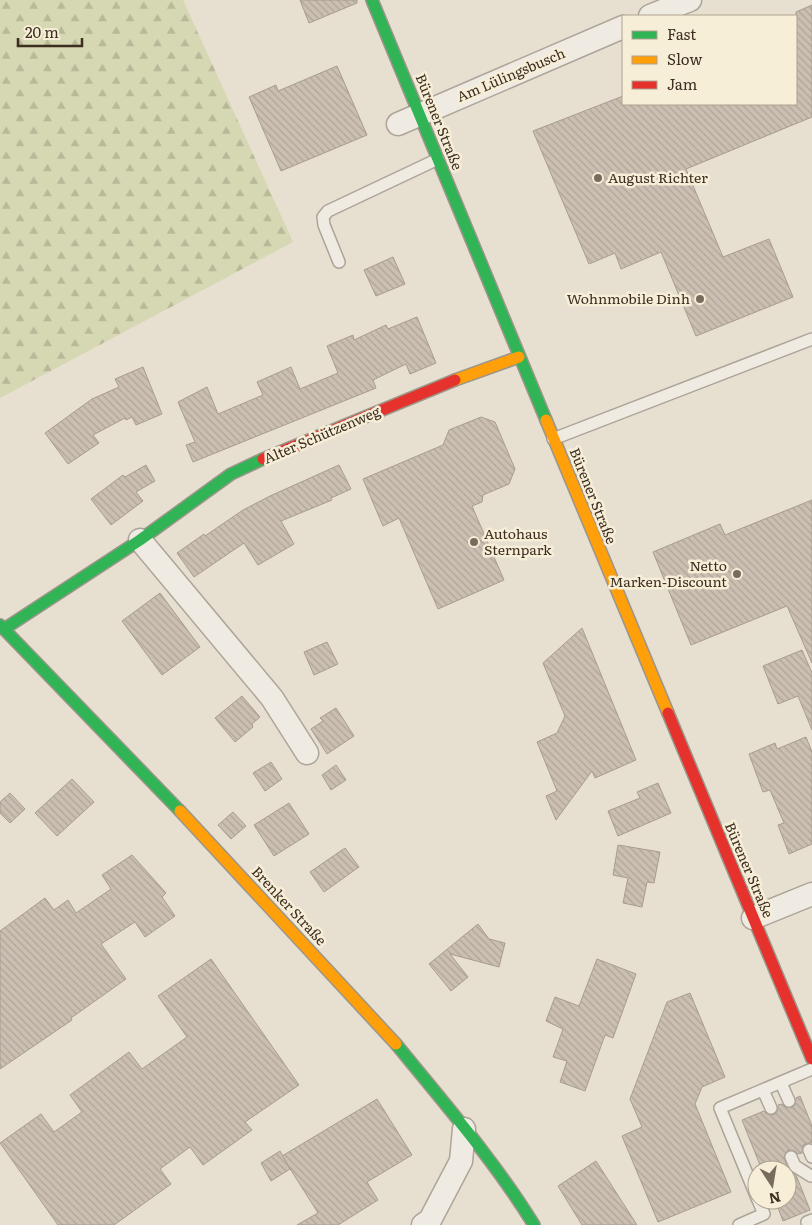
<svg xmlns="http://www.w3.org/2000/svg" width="812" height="1225" viewBox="0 0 812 1225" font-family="Literata,serif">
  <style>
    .forest { fill: url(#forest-firs) }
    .building { fill: url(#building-back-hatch); stroke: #a89c90 }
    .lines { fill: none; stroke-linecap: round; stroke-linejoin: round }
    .lane-casing { stroke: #ada599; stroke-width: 14 }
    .street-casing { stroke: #ada599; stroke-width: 25 }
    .fast-casing { stroke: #9c958a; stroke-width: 14 }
    .slow-casing { stroke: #9c958a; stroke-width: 14 }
    .jam-casing { stroke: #9c958a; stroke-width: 14 }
    .lane { stroke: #efebe3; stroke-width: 11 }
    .street { stroke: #efebe3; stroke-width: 22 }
    .fast { stroke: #30b455; stroke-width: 11 }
    .slow { stroke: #ff9f0a; stroke-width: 11 }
    .jam { stroke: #e5322d; stroke-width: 11 }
    .poi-dot { fill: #786c5e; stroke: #f7eed8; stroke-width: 2 }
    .labels { text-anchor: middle; stroke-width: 5; stroke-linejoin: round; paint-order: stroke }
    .street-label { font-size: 14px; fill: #3d2e20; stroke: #f7eed8 }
    .poi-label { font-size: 14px; fill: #3d2e20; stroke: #f7eed8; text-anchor: start }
  </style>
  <defs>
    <pattern id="forest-firs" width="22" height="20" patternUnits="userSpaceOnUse" patternTransform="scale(1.25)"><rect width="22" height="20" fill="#d6d7b3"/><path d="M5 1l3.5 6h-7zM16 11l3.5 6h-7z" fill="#b9b99a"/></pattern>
    <pattern id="building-back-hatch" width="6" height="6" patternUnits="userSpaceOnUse" patternTransform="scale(1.25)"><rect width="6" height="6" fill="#cbbfb2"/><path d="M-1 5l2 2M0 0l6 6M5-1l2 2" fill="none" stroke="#afa499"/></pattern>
  </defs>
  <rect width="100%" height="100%" fill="#e7e0d1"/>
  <polygon class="forest" points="0,0 183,0 293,242 0,398"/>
  <g class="building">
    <polygon points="300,0 357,0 357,3 309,23"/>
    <polygon points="812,5 812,117 686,169 723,257 769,239 793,297 696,336 661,252 621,269 615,253 589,264 533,131 623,96 623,104 796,104 796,12"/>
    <polygon points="337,66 367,135 281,171 249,97 276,85 278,91"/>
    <polygon points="393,257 405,284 376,296 364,270"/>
    <polygon points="417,317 436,363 410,374 406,364 373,380 376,388 193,462 186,445 195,442 178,402 207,387 218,414 263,395 257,382 291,367 300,389 338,373 327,346 353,335 354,340 386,325 388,329"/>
    <polygon points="143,367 162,414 136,425 132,417 126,420 125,418 93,435 99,443 68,464 45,433 92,399 119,387 115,379"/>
    <polygon points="481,417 495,422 515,469 509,484 483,495 482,502 472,506 504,580 438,609 399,518 383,526 363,479 443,445 449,430"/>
    <polygon points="146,465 155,481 136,492 143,501 111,525 91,499 123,475 125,477"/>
    <polygon points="339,465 351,489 331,498 332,500 281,521 294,544 258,565 244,543 194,577 177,553 204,534 205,536 243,510 270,496"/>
    <polygon points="812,500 812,663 787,606 691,645 653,552 720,524 725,535"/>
    <polygon points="160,593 200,647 162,675 122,621"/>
    <polygon points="582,628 636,760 595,778 592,771 556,820 546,796 557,791 537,742 557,733 565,716 543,663"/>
    <polygon points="327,642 338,664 314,675 304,652"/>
    <polygon points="802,650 812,673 812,730 798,696 778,704 763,666"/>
    <polygon points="242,696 260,717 252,724 253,727 235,742 215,718"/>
    <polygon points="336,708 354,736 327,754 311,729 323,721 320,718"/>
    <polygon points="806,737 812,752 812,844 789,854 778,825 784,823 770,790 763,792 749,754 775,743 777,749"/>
    <polygon points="271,762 282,779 265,791 253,773"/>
    <polygon points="336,765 346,780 331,790 322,775"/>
    <polygon points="72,779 94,802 57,836 35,813"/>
    <polygon points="658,783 671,813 618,836 608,811 640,798 637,792"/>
    <polygon points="10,793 25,809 10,823 0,813 0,802"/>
    <polygon points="289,803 309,834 274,856 254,825"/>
    <polygon points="233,812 246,826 231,839 218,825"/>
    <polygon points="618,845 660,852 654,883 647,882 642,907 623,903 628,878 613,875"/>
    <polygon points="345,848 359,867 324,892 310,872"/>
    <polygon points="132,855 166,893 162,897 175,916 145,937 135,922 101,944 126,979 71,1018 72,1020 0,1069 0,931 45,898 54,910 68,900 76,913 111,889 102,875"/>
    <polygon points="478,924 489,939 505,943 499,967 450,954 468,977 451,991 429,964"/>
    <polygon points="211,959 299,1085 245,1122 252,1130 203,1165 190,1147 160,1169 171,1184 114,1225 58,1225 0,1143 41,1114 54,1132 82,1112 70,1095 129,1052 142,1069 187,1037 158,996"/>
    <polygon points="597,959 636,974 613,1038 605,1035 585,1091 560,1082 567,1061 553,1057 563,1029 546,1021 555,997 579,1006"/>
    <polygon points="690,993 725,1077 702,1087 695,1104 731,1192 658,1222 622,1136 642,1127 630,1099 667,1002"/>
    <polygon points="800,1096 812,1126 812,1143 807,1143 803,1145 802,1153 798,1154 795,1151 788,1150 784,1157 788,1170 796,1175 810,1210 783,1221 775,1200 787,1200 787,1170 762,1170 742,1120 764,1111 767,1114 774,1115 777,1112 778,1105 782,1104 785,1107 792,1108 795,1105 796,1098"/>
    <polygon points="377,1099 412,1155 367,1182 378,1200 338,1225 297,1225 318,1213 282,1156"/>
    <polygon points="280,1151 290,1169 271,1181 261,1163"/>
    <polygon points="596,1161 637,1225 582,1225 558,1186"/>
  </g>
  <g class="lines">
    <defs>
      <g id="lane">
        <polyline points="339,262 324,225 323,217 328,211 438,159"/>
        <polyline points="553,439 812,339"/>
        <polyline points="781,1083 789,1101"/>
        <polyline points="763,1090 771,1108"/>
        <polyline points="809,1150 812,1157"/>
        <polyline points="791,1157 795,1166 811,1176"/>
        <polyline points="757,1198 720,1108 812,1069"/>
        <polyline points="807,1222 812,1220"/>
        <polyline points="739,1225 764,1214 758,1200"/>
      </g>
      <g id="street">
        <polyline points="650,16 690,0"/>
        <polyline points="398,124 623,27"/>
        <polyline points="140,540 272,698 307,753"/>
        <polyline points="753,918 812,894"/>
        <polyline points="423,1225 430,1220 461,1161 464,1129"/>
      </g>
      <g id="fast">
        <polyline points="372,0 546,420"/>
        <polyline points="0,625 180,811"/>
        <polyline points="4,629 140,540 231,474 263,459"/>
        <path d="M396,1044c48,59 98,116 138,181"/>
      </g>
      <g id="slow">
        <polyline points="455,380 519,357"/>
        <polyline points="546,420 668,713"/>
        <polyline points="180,811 396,1044"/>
      </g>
      <g id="jam">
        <polyline points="263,459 455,380"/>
        <polyline points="668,713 812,1059"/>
      </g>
    </defs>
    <use href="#lane" class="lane-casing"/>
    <use href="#street" class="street-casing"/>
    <use href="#fast" class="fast-casing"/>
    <use href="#slow" class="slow-casing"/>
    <use href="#jam" class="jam-casing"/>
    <use href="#lane" class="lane"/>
    <use href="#street" class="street"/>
    <use href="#fast" class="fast"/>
    <use href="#slow" class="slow"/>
    <use href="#jam" class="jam"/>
  </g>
  <g class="poi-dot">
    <circle cx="598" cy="178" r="5"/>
    <circle cx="700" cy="299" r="5"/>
    <circle cx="474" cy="542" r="5"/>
    <circle cx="737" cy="574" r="5"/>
  </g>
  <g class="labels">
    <g class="street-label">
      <text transform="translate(511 75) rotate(-23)" y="5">Am Lülingsbusch</text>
      <text transform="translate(439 122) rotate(68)" y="5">Bürener Straße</text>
      <text transform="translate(322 435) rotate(-23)" y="5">Alter Schützenweg</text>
      <text transform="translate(593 496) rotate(68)" y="5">Bürener Straße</text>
      <text transform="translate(749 870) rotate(67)" y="5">Bürener Straße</text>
      <text transform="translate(289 906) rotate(47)" y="5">Brenker Straße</text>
    </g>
    <g class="poi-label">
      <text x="608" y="183">August Richter</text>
      <text x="690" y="304" text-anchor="end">Wohnmobile Dinh</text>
      <text x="484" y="539">Autohaus<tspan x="484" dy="16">Sternpark</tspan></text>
      <text x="727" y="571" text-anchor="end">Netto<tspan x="727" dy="16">Marken-Discount</tspan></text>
    </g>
  </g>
  <rect x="622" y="15" width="175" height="90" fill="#f7eed8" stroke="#ada18e"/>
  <rect x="632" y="31" width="25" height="8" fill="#30b455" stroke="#ada18e"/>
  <text x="667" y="40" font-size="15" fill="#3d2e20">Fast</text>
  <rect x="632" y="56" width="25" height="8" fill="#ff9f0a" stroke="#ada18e"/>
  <text x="667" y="65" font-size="15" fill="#3d2e20">Slow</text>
  <rect x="632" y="81" width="25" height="8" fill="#e5322d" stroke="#ada18e"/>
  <text x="667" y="90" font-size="15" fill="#3d2e20">Jam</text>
  <g transform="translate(772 1185) rotate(168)"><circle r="24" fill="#f7eed8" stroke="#ada18e"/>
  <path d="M0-4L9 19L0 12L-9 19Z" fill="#786c5e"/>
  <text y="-8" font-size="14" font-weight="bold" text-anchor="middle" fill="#3d2e20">N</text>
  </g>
  <path d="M18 38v8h64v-8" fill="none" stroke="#3d2e20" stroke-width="2.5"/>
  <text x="25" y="38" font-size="15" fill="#3d2e20" stroke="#f7eed8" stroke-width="4" paint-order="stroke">20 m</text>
</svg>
